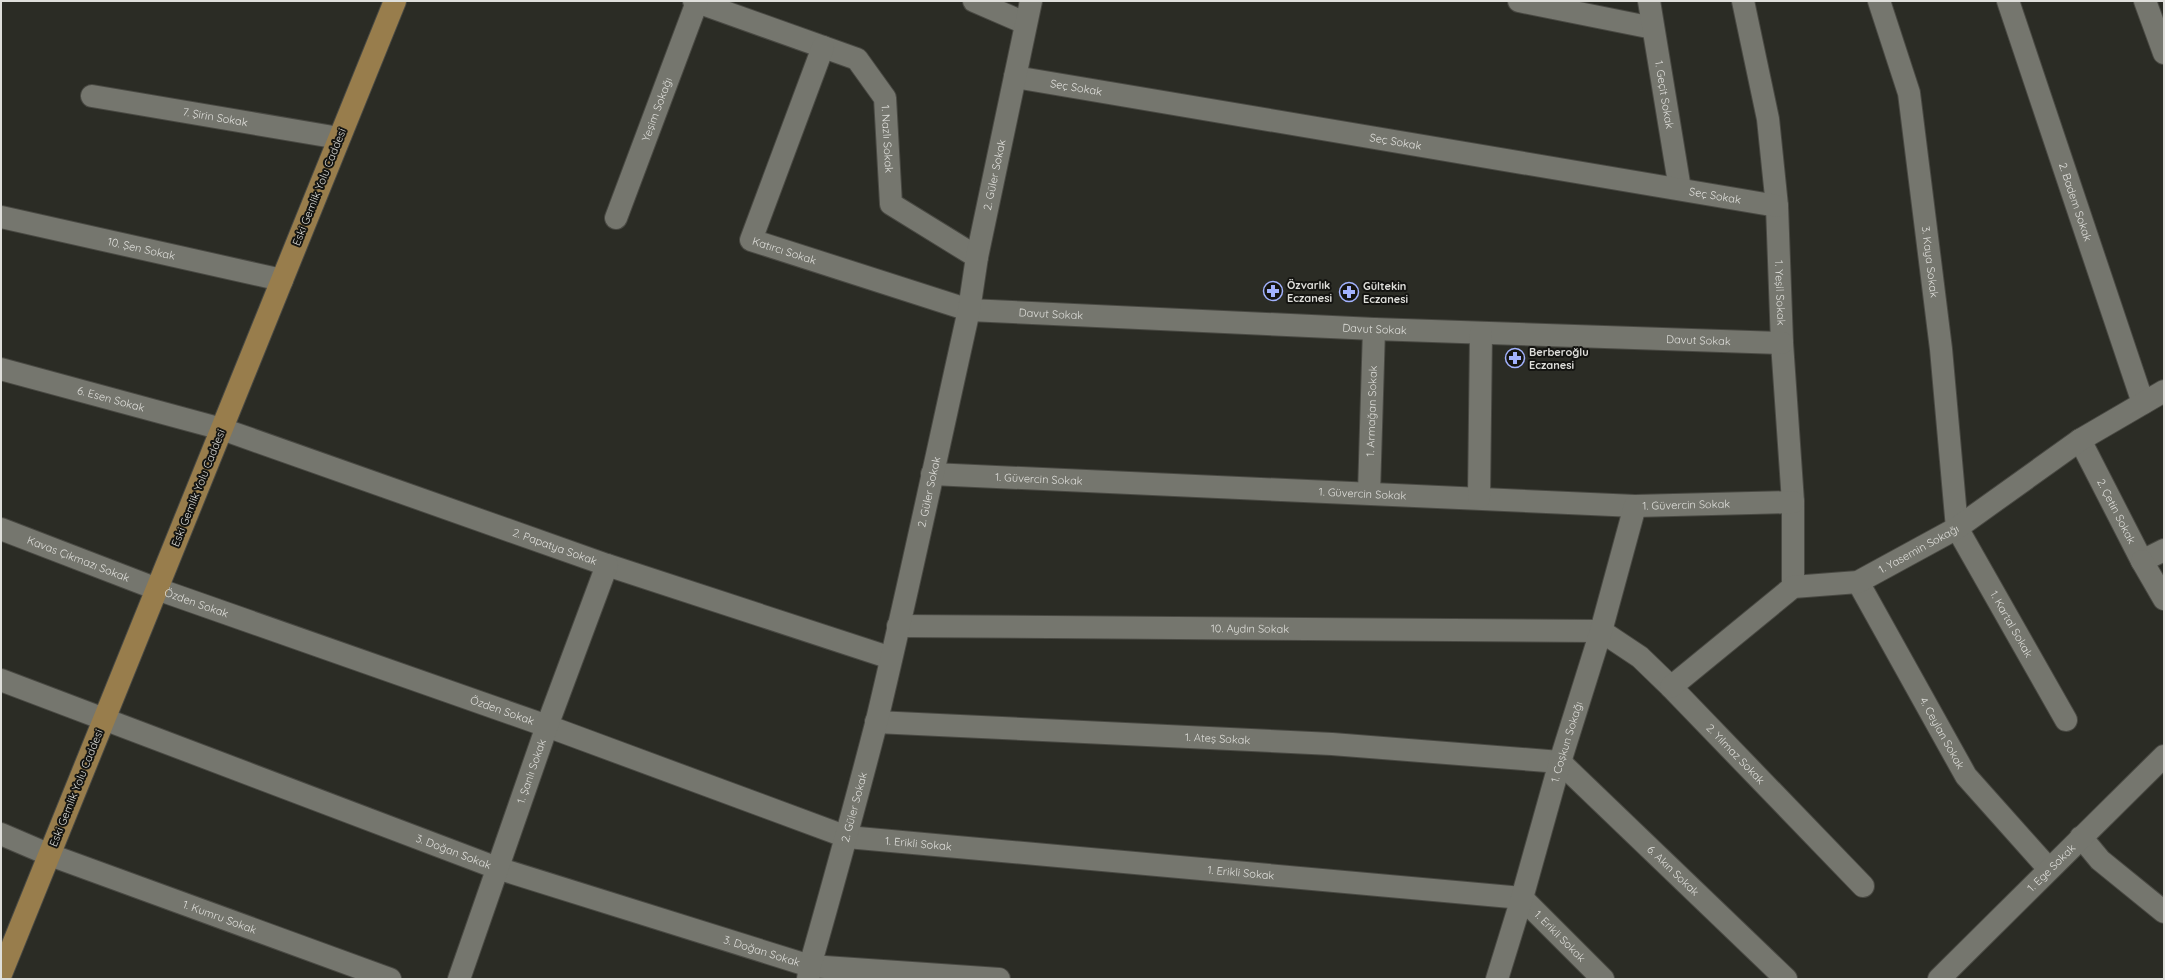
<svg xmlns="http://www.w3.org/2000/svg" width="2165" height="980" viewBox="0 0 2165 980" font-family="Quicksand,sans-serif">
  <style>
    .lines { fill: none; stroke-linecap: round; stroke-linejoin: round }
    .minor-casing { stroke: #494943; stroke-width: 24 }
    .major-casing { stroke: #494943; stroke-width: 24 }
    .minor { stroke: #75766e; stroke-width: 22 }
    .major { stroke: #987d4c; stroke-width: 22 }
    .labels { text-anchor: middle; stroke-width: 4; stroke-linejoin: round; paint-order: stroke }
    .street-label { font-size: 11px; fill: #dfdfdb; stroke: #141411 }
    .poi-label { font-size: 11px; font-weight: bold; fill: #dfdfdb; stroke: #141411; text-anchor: start }
  </style>
  <rect width="100%" height="100%" fill="#2b2c25"/>
  <g class="lines">
    <defs>
      <g id="minor">
        <path id="s1" d="M694,1l163,58 28,39 6,106 86,53"/>
        <polyline points="974,1 1025,23"/>
        <polyline points="1519,1 1653,28"/>
        <path id="s2" d="M1649,1l31,188"/>
        <path id="s3" d="M1743,1l25,118 9,87 5,137 11,159v85"/>
        <path id="s4" d="M1879,1l30,92 32,256 16,179 109,192"/>
        <path id="s5" d="M2008,1l135,402"/>
        <polyline points="2145,1 2164,53"/>
        <path id="s6" d="M823,47l-72,193 218,70 405,19 408,14"/>
        <path id="s7" d="M1015,77l762,129"/>
        <path id="s8" d="M92,96l247,42"/>
        <path id="s9" d="M1,217l281,63"/>
        <path id="s10" d="M616,218l81,-216"/>
        <path id="s11" d="M1,369l221,60 385,136 284,93"/>
        <path id="s12" d="M2080,440l62,121 22,-11"/>
        <path id="s13" d="M932,474l703,32 158,-4"/>
        <path id="s14" d="M1369,493l5,-164"/>
        <polyline points="1479,498 1481,333"/>
        <path id="s15" d="M1,529l156,60 390,137 300,111 675,61 81,81"/>
        <polyline points="2142,561 2164,599"/>
        <path id="s16" d="M1858,582l108,194 83,93"/>
        <path id="s17" d="M898,626l703,5 39,26 31,30 192,199"/>
        <path id="s18" d="M1,680l496,188 313,98 189,13"/>
        <path id="s19" d="M1671,687l122,-100 65,-5 99,-54 123,-88 84,-49"/>
        <path id="s20" d="M876,722l456,22 228,18 226,217"/>
        <path id="s21" d="M1,834l49,21 340,124"/>
        <polyline points="2081,837 2100,860 2164,912"/>
        <path id="s22" d="M459,979l88,-253 60,-161"/>
        <path id="s23" d="M808,979l2,-13c23,-81 45,-161 66,-242 33,-137 62,-276 93,-414l8,-53 54,-256"/>
        <path id="s24" d="M1497,979l25,-81 38,-136 41,-131 34,-125"/>
        <path id="s25" d="M1939,979l225,-223"/>
      </g>
      <polyline id="major" points="1,974 395,1"/>
    </defs>
    <use href="#minor" class="minor-casing"/>
    <use href="#major" class="major-casing"/>
    <use href="#minor" class="minor"/>
    <use href="#major" class="major"/>
  </g>
  <defs>
    <symbol id="pharmacy-ring" viewBox="-11 -11 22 22"><circle r="9.5" fill="#141411" stroke="#a2b2fd" stroke-width="1.5"/><path d="M-2-6h4v4h4v4h-4v4h-4v-4h-4v-4h4Z" fill="#a2b2fd"/></symbol>
  </defs>
  <g fill-rule="evenodd">
    <use href="#pharmacy-ring" x="1262" y="280" width="22" height="22"/>
    <use href="#pharmacy-ring" x="1338" y="281" width="22" height="22"/>
    <use href="#pharmacy-ring" x="1504" y="347" width="22" height="22"/>
  </g>
  <g class="labels">
    <g class="street-label">
      <text dy="4" stroke="none"><textPath href="#s7" startOffset="62">Seç Sokak</textPath></text>
      <text dy="4" stroke="none"><textPath href="#s2" startOffset="95">1. Geçit Sokak</textPath></text>
      <text dy="4" stroke="none"><textPath href="#s10" startOffset="116">Yeşim Sokağı</textPath></text>
      <text dy="4" stroke="none"><textPath href="#s8" startOffset="125">7. Şirin Sokak</textPath></text>
      <text dy="4" stroke="none"><textPath href="#s1" startOffset="262">1. Nazlı Sokak</textPath></text>
      <text dy="4" stroke="none"><textPath href="#s7" startOffset="386">Seç Sokak</textPath></text>
      <text dy="4" stroke="none"><textPath href="#s23" startOffset="826">2. Güler Sokak</textPath></text>
      <text transform="translate(319 187) rotate(-68)" y="4">Eski Gemlik Yolu Caddesi</text>
      <text dy="4" stroke="none"><textPath href="#s7" startOffset="710">Seç Sokak</textPath></text>
      <text dy="4" stroke="none"><textPath href="#s5" startOffset="212">2. Badem Sokak</textPath></text>
      <text dy="4" stroke="none"><textPath href="#s9" startOffset="144">10. Şen Sokak</textPath></text>
      <text dy="4" stroke="none"><textPath href="#s6" startOffset="241">Katırcı Sokak</textPath></text>
      <text dy="4" stroke="none"><textPath href="#s4" startOffset="267">3. Kaya Sokak</textPath></text>
      <text dy="4" stroke="none"><textPath href="#s3" startOffset="295">1. Yeşil Sokak</textPath></text>
      <text dy="4" stroke="none"><textPath href="#s6" startOffset="517">Davut Sokak</textPath></text>
      <text dy="4" stroke="none"><textPath href="#s6" startOffset="841">Davut Sokak</textPath></text>
      <text dy="4" stroke="none"><textPath href="#s6" startOffset="1165">Davut Sokak</textPath></text>
      <text dy="4" stroke="none"><textPath href="#s11" startOffset="114">6. Esen Sokak</textPath></text>
      <text dy="4" stroke="none"><textPath href="#s14" startOffset="82">1. Armağan Sokak</textPath></text>
      <text dy="4" stroke="none"><textPath href="#s13" startOffset="107">1. Güvercin Sokak</textPath></text>
      <text transform="translate(198 488) rotate(-68)" y="4">Eski Gemlik Yolu Caddesi</text>
      <text dy="4" stroke="none"><textPath href="#s23" startOffset="502">2. Güler Sokak</textPath></text>
      <text dy="4" stroke="none"><textPath href="#s13" startOffset="431">1. Güvercin Sokak</textPath></text>
      <text dy="4" stroke="none"><textPath href="#s13" startOffset="755">1. Güvercin Sokak</textPath></text>
      <text dy="4" stroke="none"><textPath href="#s12" startOffset="80">2. Çetin Sokak</textPath></text>
      <text dy="4" stroke="none"><textPath href="#s11" startOffset="582">2. Papatya Sokak</textPath></text>
      <text dy="4" stroke="none"><textPath href="#s19" startOffset="292">1. Yasemin Sokağı</textPath></text>
      <text dy="4" stroke="none"><textPath href="#s15" startOffset="83">Kavas Çıkmazı Sokak</textPath></text>
      <text dy="4" stroke="none"><textPath href="#s15" startOffset="209">Özden Sokak</textPath></text>
      <text dy="4" stroke="none"><textPath href="#s4" startOffset="645">1. Kartal Sokak</textPath></text>
      <text dy="4" stroke="none"><textPath href="#s17" startOffset="352">10. Aydın Sokak</textPath></text>
      <text dy="4" stroke="none"><textPath href="#s15" startOffset="533">Özden Sokak</textPath></text>
      <text dy="4" stroke="none"><textPath href="#s16" startOffset="173">4. Ceylan Sokak</textPath></text>
      <text dy="4" stroke="none"><textPath href="#s20" startOffset="342">1. Ateş Sokak</textPath></text>
      <text dy="4" stroke="none"><textPath href="#s24" startOffset="247">1. Coşkun Sokağı</textPath></text>
      <text dy="4" stroke="none"><textPath href="#s17" startOffset="886">2. Yılmaz Sokak</textPath></text>
      <text dy="4" stroke="none"><textPath href="#s22" startOffset="220">1. Şanlı Sokak</textPath></text>
      <text transform="translate(76 788) rotate(-68)" y="4">Eski Gemlik Yolu Caddesi</text>
      <text dy="4" stroke="none"><textPath href="#s23" startOffset="178">2. Güler Sokak</textPath></text>
      <text dy="4" stroke="none"><textPath href="#s15" startOffset="972">1. Erikli Sokak</textPath></text>
      <text dy="4" stroke="none"><textPath href="#s18" startOffset="484">3. Doğan Sokak</textPath></text>
      <text dy="4" stroke="none"><textPath href="#s25" startOffset="158">1. Ege Sokak</textPath></text>
      <text dy="4" stroke="none"><textPath href="#s20" startOffset="842">6. Akın Sokak</textPath></text>
      <text dy="4" stroke="none"><textPath href="#s15" startOffset="1296">1. Erikli Sokak</textPath></text>
      <text dy="4" stroke="none"><textPath href="#s21" startOffset="234">1. Kumru Sokak</textPath></text>
      <text dy="4" stroke="none"><textPath href="#s15" startOffset="1632">1. Erikli Sokak</textPath></text>
      <text dy="4" stroke="none"><textPath href="#s18" startOffset="808">3. Doğan Sokak</textPath></text>
    </g>
    <g class="poi-label">
      <text x="1287" y="289">Özvarlık<tspan x="1287" dy="13">Eczanesi</tspan></text>
      <text x="1363" y="290">Gültekin<tspan x="1363" dy="13">Eczanesi</tspan></text>
      <text x="1529" y="356">Berberoğlu<tspan x="1529" dy="13">Eczanesi</tspan></text>
    </g>
  </g>
  <rect width="2165" height="980" fill="none" stroke="#dfdfdb" stroke-width="4"/>
</svg>
